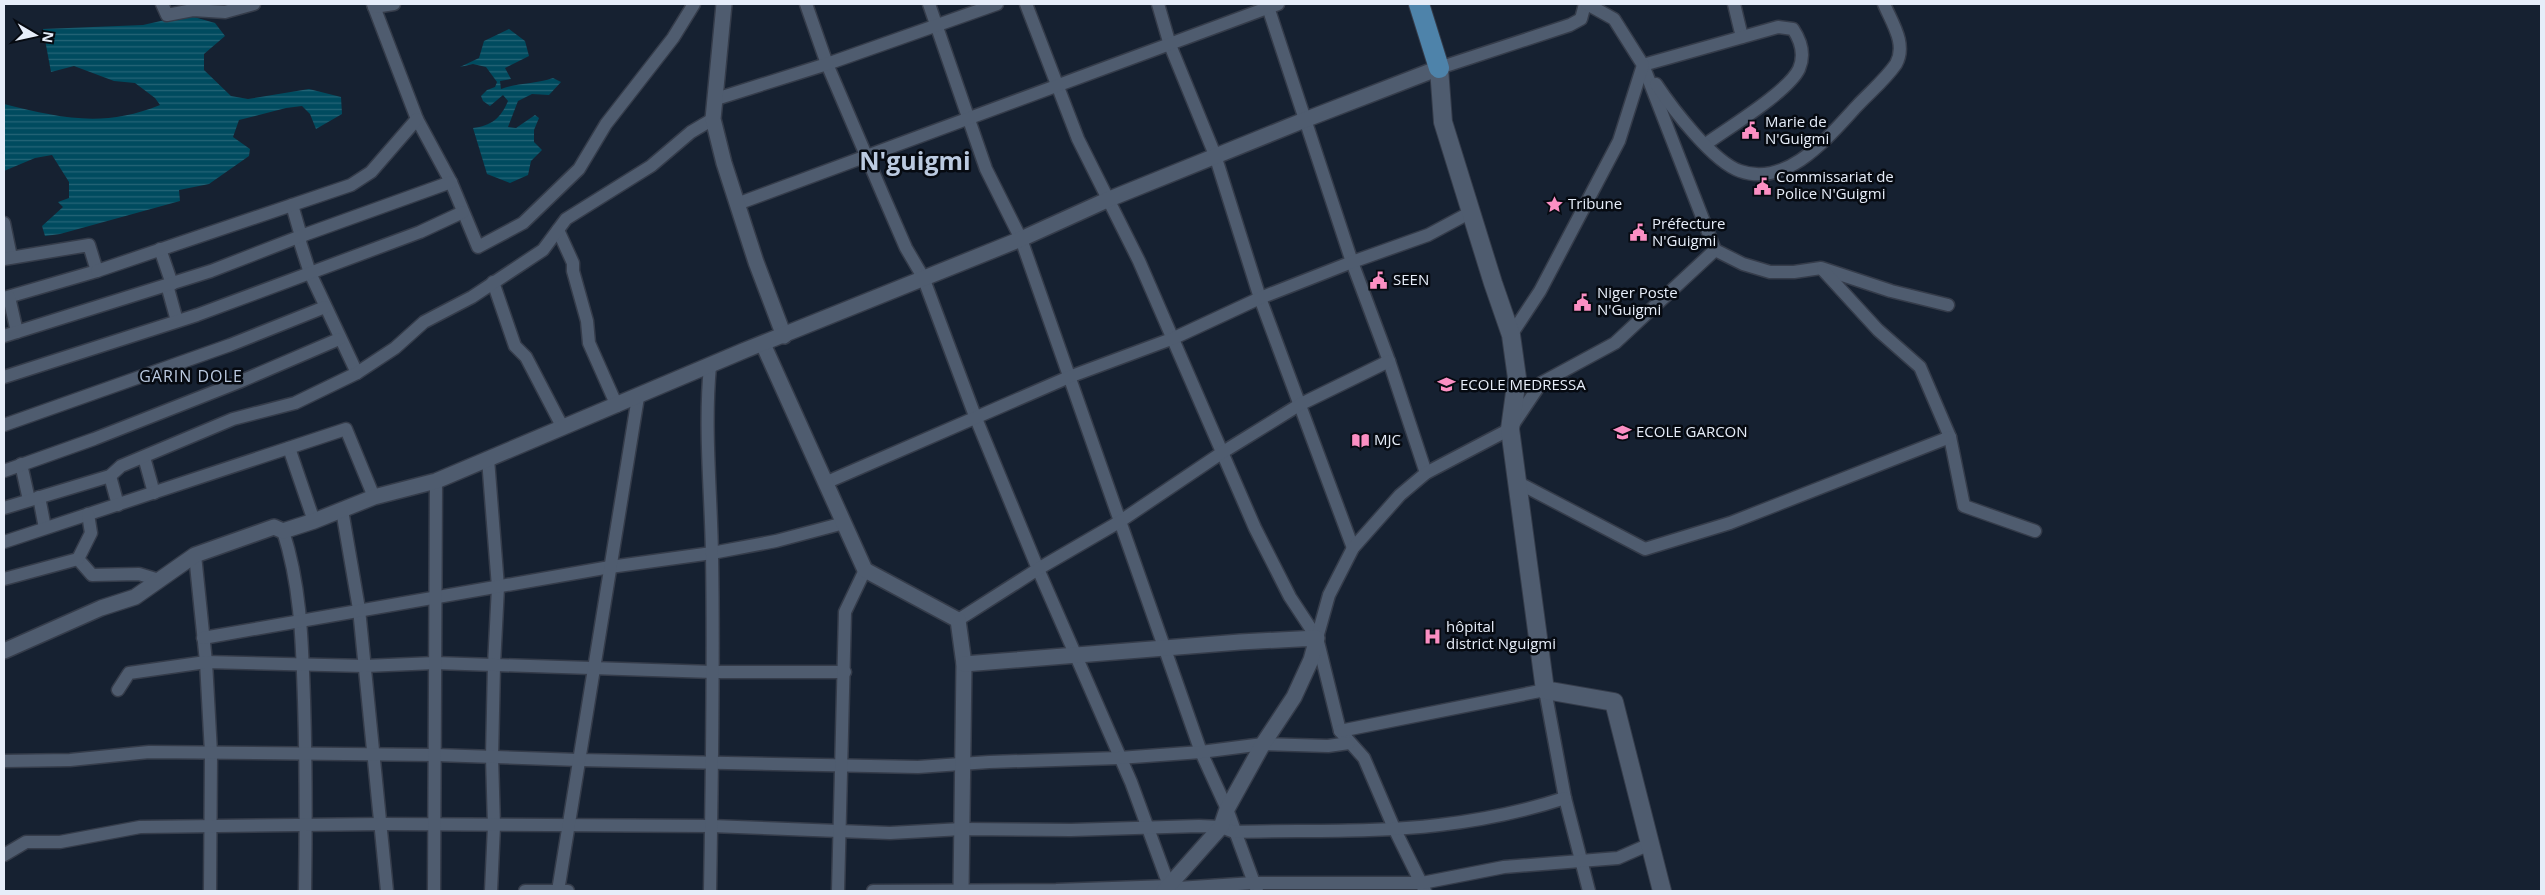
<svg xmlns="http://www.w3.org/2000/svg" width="2545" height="895" viewBox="0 0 2545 895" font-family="'Open Sans',sans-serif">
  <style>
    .water { fill: url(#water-rules) }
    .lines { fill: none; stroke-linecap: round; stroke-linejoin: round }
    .minor-casing { stroke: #353c4a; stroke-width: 15 }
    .tertiary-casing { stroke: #353c4a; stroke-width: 18 }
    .secondary-casing { stroke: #353c4a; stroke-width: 20 }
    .trunk-casing { stroke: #353c4a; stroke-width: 22 }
    .minor { stroke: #4f5c6f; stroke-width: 12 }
    .tertiary { stroke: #4f5c6f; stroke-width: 15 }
    .secondary { stroke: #4f5c6f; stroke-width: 18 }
    .trunk { stroke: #4e83aa; stroke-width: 20 }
    .labels { text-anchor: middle; stroke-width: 5; stroke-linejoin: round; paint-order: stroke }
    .poi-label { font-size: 15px; fill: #e6edf9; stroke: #060a11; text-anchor: start }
    .neighbourhood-label { font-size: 16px; letter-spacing: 1px; fill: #bbcae0; stroke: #060a11 }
    .town-label { font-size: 25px; font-weight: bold; fill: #bbcae0; stroke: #060a11 }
  </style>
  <defs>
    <pattern id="water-rules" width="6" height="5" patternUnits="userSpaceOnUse" patternTransform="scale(1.25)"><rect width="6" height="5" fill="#004b5f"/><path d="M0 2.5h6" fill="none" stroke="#256577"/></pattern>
  </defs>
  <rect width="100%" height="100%" fill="#162131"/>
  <g class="water">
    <path d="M187,15l28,8 10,13 -21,18v16l27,26 17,3 61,-10 32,8 1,17 -26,15 -6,-15 -8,-8 -16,2 -47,12 -6,17 17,12 -1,7 -40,28 -30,6 1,11 -120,33 -15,2 -3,-10 21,-19 -5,-5 11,-4v-16l-17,-27 -17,3 -31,13v-67c57,14 99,24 156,1l-5,-7 -20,-15 -21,-2 -40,-15 -23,6 -8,-43 100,-4z"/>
    <path d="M509,29l16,12 4,15 -24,12 6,11 -11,2 1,8c16,-6 35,-5 52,-11l8,4 -12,13 -17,-1 -14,7 -10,26 8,1 19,-13 4,3 -5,12v12l8,8 -11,11 -3,14 -18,8 -23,-9 -14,-46c18,-2 28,-10 35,-27l-5,-6 -13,11 -7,-5 -2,-5 6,-6 8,-3 2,-5 -11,-15 -13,-3 -13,3 19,-9 5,-17z"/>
  </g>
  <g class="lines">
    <defs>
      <g id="minor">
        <polyline points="162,4 167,15 193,10 225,12 254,4"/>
        <polyline points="373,4 417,119 451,182 478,247 523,223 579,169 606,124 673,38 694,4"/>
        <polyline points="806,4 827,64 883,195 906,248 923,277 975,416 1038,569 1131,782 1171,891"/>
        <polyline points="929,4 986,169 1021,239 1201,752 1227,809 1257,891"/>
        <polyline points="1026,4 1078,139 1139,261 1255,528 1290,597 1317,638 1340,731 1364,758 1394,828 1425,891"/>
        <polyline points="1158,4 1170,45 1215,155 1260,298 1353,548"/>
        <polyline points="1267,4 1352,262 1389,361 1426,473"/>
        <polyline points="1734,4 1742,37"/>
        <polyline points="374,7 394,4"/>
        <polyline points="1643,65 1715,250 1743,264 1770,272 1794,272 1821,268 1891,291 1948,305"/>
        <path d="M1643,65l135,-38 15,2c8,12 12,26 6,40 -11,23 -71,59 -93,75"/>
        <polyline points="1439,68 1570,25 1581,19 1585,4"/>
        <path d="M1656,84c16,24 57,78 84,87 48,17 89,-35 117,-65 13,-14 28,-26 39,-42 11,-20 -4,-41 -12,-60"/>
        <polyline points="716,99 827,64 997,4"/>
        <polyline points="737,204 1278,4"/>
        <polyline points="292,205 301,236 300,242 310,273 357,373"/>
        <polyline points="4,223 11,257"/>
        <polyline points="558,230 573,263 573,271 587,321 589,343 617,406"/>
        <polyline points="160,249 172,284"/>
        <polyline points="4,259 89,245 97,271 4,298"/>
        <polyline points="1823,270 1878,330 1920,367 1950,437 1964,506 2035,531"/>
        <polyline points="97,271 351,185 371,172 417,119"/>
        <polyline points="493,282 515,346 526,357 563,428"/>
        <polyline points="167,285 177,321"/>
        <polyline points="9,297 17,332"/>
        <polyline points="1511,335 1540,291 1619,141 1643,65 1614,19 1587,4"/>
        <polyline points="4,336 211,271 301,236 451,182"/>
        <polyline points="4,377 197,315 420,232 463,212"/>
        <polyline points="4,425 230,345 325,307"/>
        <polyline points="289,448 314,521"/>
        <polyline points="144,457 154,493"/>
        <polyline points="488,459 498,587 494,665 492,757 494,826 491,891"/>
        <polyline points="21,464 29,500"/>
        <polyline points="4,471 94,439 239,382 339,339"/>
        <polyline points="110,476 118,505"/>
        <polyline points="1517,482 1645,549 1730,523 1950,437"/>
        <polyline points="825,483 1069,377 1174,338 1260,298 1352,262 1428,235 1471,212"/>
        <polyline points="39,497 45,528"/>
        <polyline points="4,508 110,476 121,466 233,419 295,403 357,373 395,348 424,322 472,297 543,250 566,219 651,166 691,132 713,119"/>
        <polyline points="342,510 359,609 387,891"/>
        <path d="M283,531c18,55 19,111 21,169 2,64 2,128 1,191"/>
        <polyline points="4,542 346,429 374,497"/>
        <polyline points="195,555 206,662 211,753 210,891"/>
        <polyline points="78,559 92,575 139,574 159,580"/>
        <polyline points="4,579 78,559 91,533 88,514"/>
        <polyline points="958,620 1038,569 1119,522 1223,452 1299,405 1389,361"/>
        <polyline points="203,638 610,567 712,553 776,541 844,523"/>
        <polyline points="1317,638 1329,595 1353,548 1400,495 1426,473 1510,429 1541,383 1615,343 1715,250"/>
        <polyline points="118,690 129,673 206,662 365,666 435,663 713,672 845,672"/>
        <polyline points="1340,731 1545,690 1565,798 1589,891"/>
        <polyline points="4,761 70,760 149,752 436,755 579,760 918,767 989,762 1119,758 1201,752 1263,744 1328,746 1349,743"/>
        <path d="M4,855l22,-13h34l80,-15 242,-3 329,2 179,7 72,-4 109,1 128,-4 22,1 13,5c67,-2 139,1 205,-7 43,-5 86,-14 126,-27"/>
        <polyline points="434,891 436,481"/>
        <polyline points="525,891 568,891"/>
        <polyline points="558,891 638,397"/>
        <path d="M710,891c2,-112 4,-224 2,-336 -1,-63 -8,-126 -2,-189"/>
        <polyline points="838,891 845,612 865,570"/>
        <polyline points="873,891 1056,890 1169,886 1178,888 1253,883 1422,883 1504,867 1618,858 1650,844"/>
      </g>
      <g id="tertiary">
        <polyline points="724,4 713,119 724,163 756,262 784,336"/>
        <polyline points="763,344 865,570 958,620 964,664 961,891"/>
        <polyline points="4,651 101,608 135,597 195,555 274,527 283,531 314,521 374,497 436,481 743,351 1021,239 1107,200 1307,119 1439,68"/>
        <polyline points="964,664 1240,642 1317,638 1311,660 1294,697 1263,744 1227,809 1221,827 1164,891"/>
      </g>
      <polyline id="secondary" points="1439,68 1443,122 1493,283 1511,335 1517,378 1510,429 1545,690 1614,702 1662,891"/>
      <polyline id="trunk" points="1419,4 1439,68"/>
    </defs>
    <use href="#minor" class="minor-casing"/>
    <use href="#tertiary" class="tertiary-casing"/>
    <use href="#secondary" class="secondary-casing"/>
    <use href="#trunk" class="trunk-casing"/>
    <use href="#minor" class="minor"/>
    <use href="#tertiary" class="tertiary"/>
    <use href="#secondary" class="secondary"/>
    <use href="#trunk" class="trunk"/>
  </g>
  <defs>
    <symbol id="civic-bare" viewBox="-9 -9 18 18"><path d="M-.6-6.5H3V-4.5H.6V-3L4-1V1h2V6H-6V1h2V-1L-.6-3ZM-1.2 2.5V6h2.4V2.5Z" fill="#fb8fc3" stroke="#060a11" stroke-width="2.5" paint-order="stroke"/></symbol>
    <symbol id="sight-bare" viewBox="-9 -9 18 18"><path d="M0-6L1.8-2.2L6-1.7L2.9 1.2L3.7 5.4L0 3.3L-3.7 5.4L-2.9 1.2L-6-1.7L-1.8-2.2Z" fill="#fb8fc3" stroke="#060a11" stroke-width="2.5" paint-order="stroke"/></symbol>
    <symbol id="school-bare" viewBox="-9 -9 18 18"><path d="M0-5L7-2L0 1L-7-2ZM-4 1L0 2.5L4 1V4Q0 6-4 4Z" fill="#fb8fc3" stroke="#060a11" stroke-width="2.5" paint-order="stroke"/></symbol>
    <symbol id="library-bare" viewBox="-9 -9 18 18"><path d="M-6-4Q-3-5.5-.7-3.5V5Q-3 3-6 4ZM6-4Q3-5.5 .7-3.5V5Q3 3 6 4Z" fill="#fb8fc3" stroke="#060a11" stroke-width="2.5" paint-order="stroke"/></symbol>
    <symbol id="hospital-bare" viewBox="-9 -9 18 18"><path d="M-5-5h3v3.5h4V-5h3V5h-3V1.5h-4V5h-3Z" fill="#fb8fc3" stroke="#060a11" stroke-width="2.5" paint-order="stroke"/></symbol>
  </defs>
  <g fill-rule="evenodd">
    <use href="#civic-bare" x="1738" y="118" width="25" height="25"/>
    <use href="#civic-bare" x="1750" y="174" width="25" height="25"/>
    <use href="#sight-bare" x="1542" y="192" width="25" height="25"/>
    <use href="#civic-bare" x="1626" y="220" width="25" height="25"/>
    <use href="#civic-bare" x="1366" y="268" width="25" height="25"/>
    <use href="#civic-bare" x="1570" y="290" width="25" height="25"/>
    <use href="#school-bare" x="1434" y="372" width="25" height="25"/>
    <use href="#school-bare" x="1610" y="420" width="25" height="25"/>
    <use href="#library-bare" x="1348" y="428" width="25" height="25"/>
    <use href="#hospital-bare" x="1420" y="624" width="25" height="25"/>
  </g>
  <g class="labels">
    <g class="poi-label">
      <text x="1765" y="127">Marie de<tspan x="1765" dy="17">N'Guigmi</tspan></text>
      <text x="1776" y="182">Commissariat de<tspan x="1776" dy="17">Police N'Guigmi</tspan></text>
      <text x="1568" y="209">Tribune</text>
      <text x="1652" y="229">Préfecture<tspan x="1652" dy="17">N'Guigmi</tspan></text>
      <text x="1393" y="285">SEEN</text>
      <text x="1597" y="298">Niger Poste<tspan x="1597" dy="17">N'Guigmi</tspan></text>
      <text x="1460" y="390">ECOLE MEDRESSA</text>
      <text x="1636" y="437">ECOLE GARCON</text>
      <text x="1374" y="445">MJC</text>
      <text x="1446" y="632">hôpital<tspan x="1446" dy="17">district Nguigmi</tspan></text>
    </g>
    <g class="neighbourhood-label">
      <text x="191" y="382">GARIN DOLE</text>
    </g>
    <g class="town-label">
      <text x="915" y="170">N'guigmi</text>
    </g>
  </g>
  <rect width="2545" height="895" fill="none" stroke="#e6edf9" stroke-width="10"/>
  <g transform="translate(35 35) rotate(99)" stroke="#060a11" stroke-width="4" paint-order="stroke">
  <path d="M0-4L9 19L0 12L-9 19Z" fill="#e6edf9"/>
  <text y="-8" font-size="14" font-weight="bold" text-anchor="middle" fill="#e6edf9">N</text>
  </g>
</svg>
